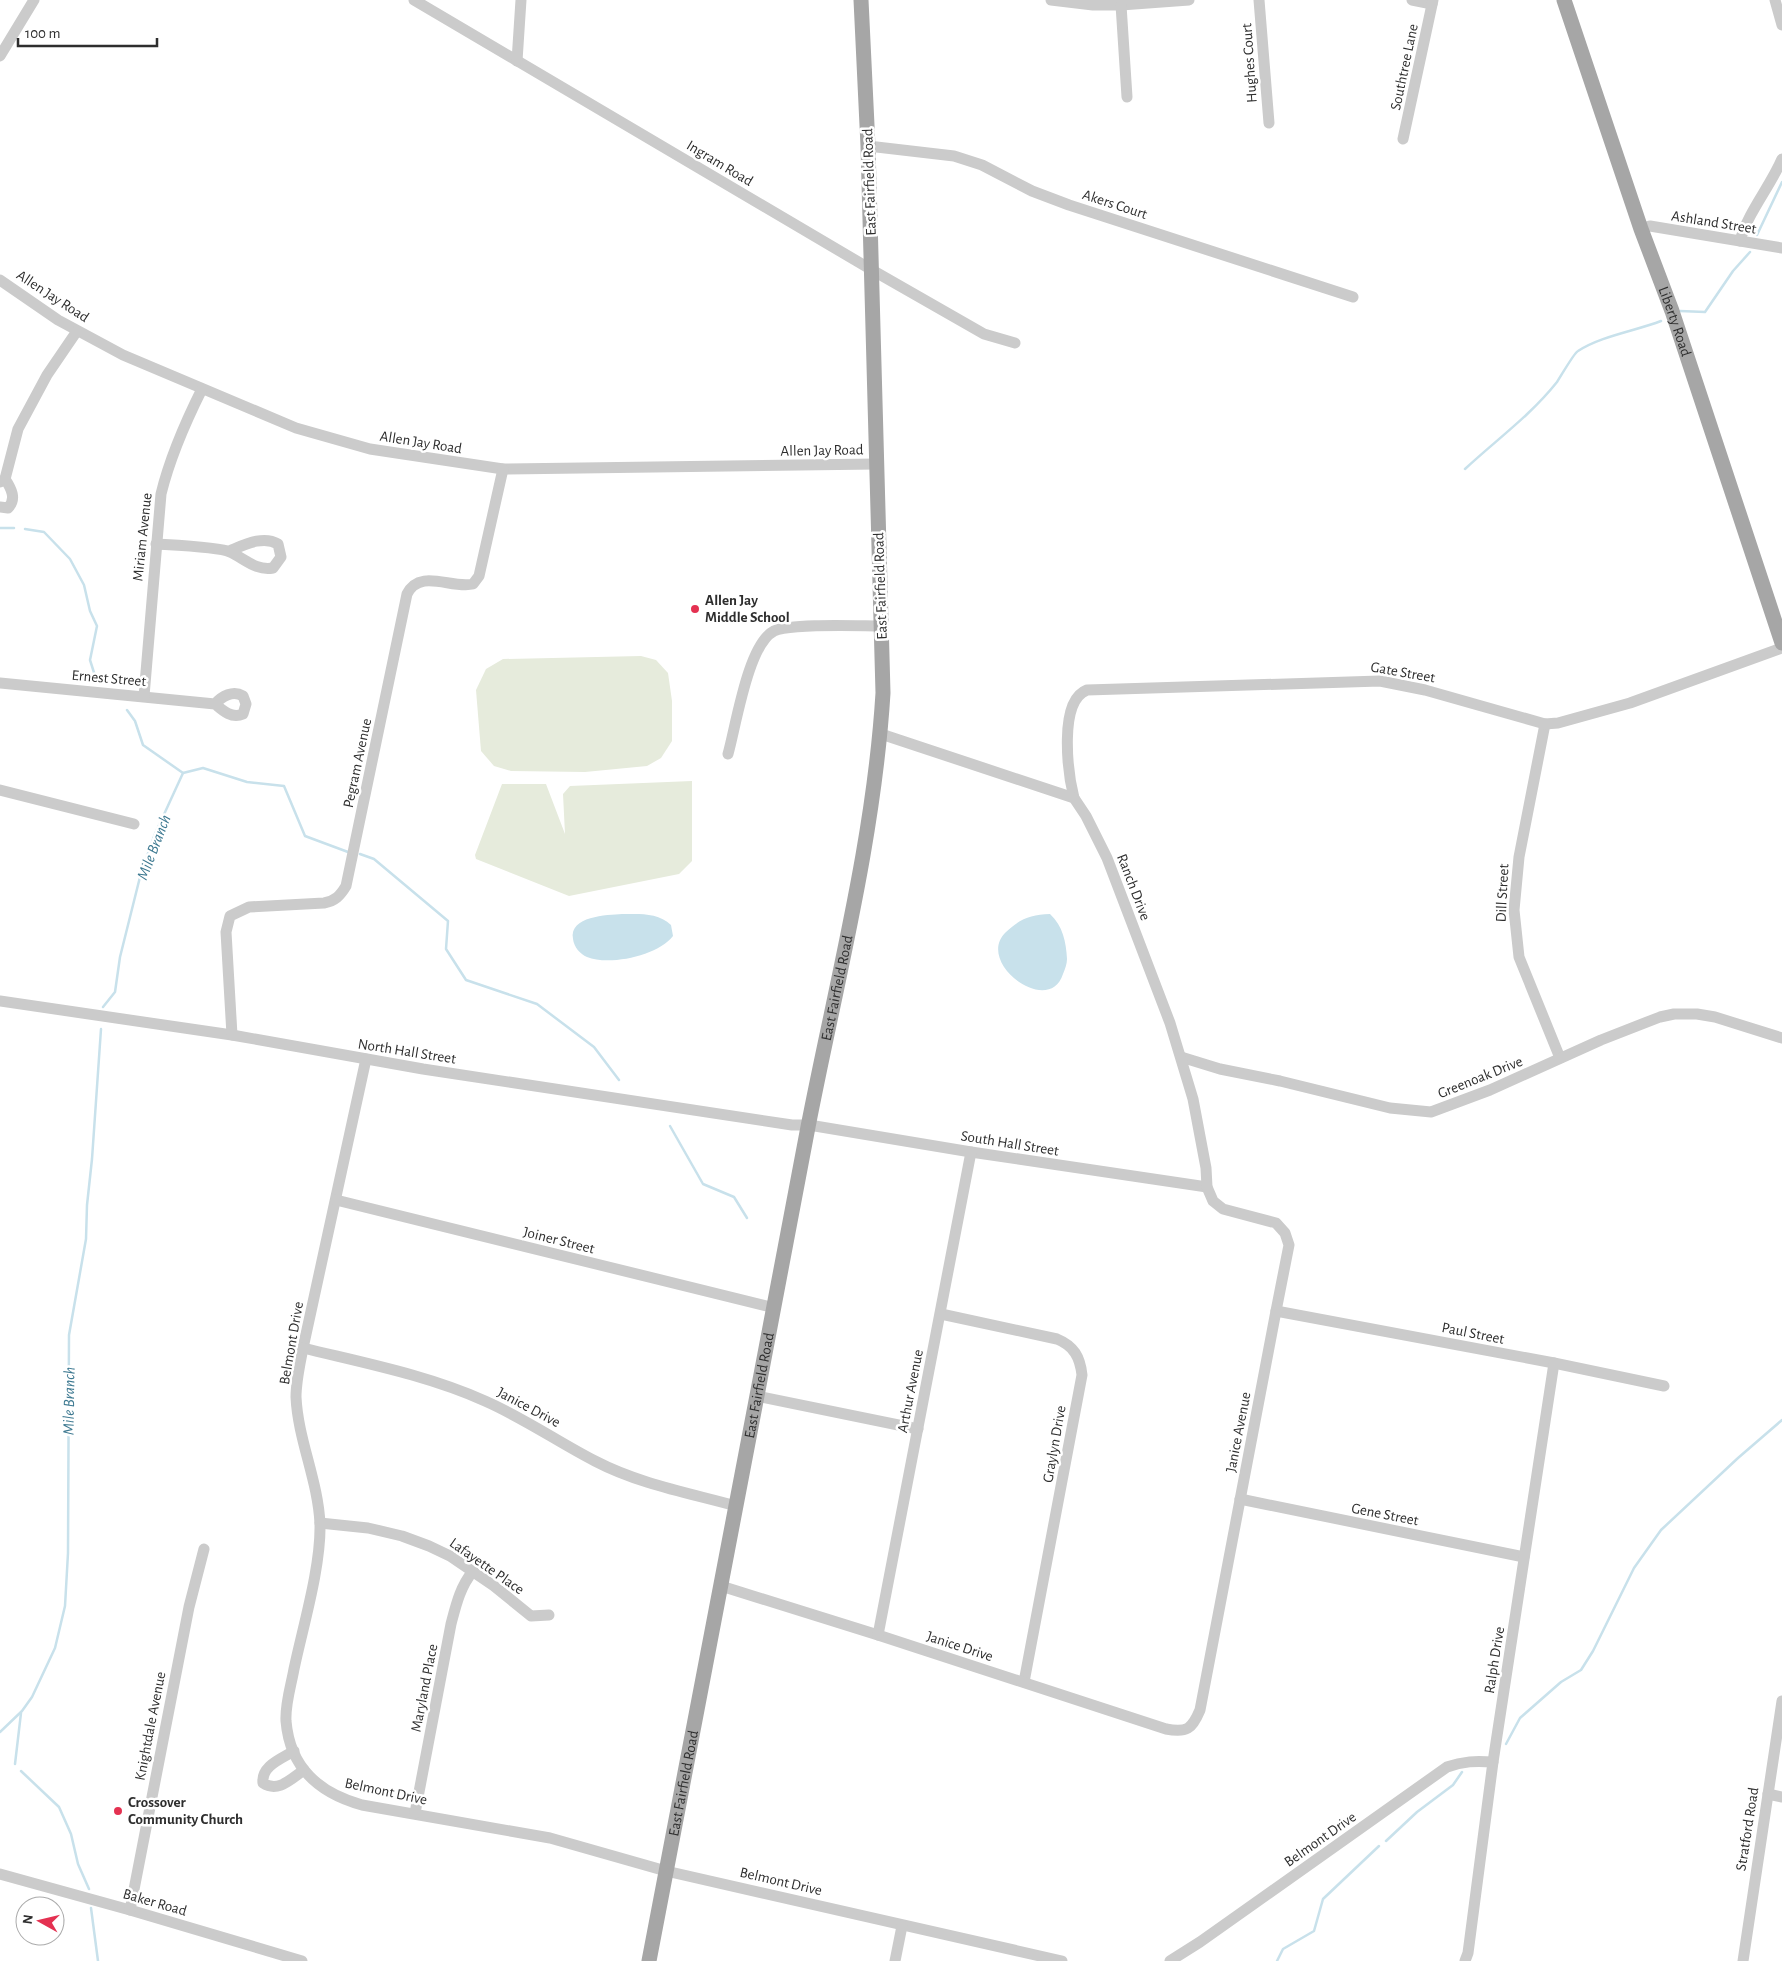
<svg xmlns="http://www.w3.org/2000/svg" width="1782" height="1961" viewBox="0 0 1782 1961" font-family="'Alegreya Sans',sans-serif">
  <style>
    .green { fill: #e6ebdc }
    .water { fill: #c8e1eb }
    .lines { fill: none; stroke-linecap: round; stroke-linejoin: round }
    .stream { stroke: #c8e1eb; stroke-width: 2.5 }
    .minor { stroke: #cbcbcb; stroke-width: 11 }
    .major { stroke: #a6a6a6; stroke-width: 15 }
    .poi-dot { fill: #e43151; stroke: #fff; stroke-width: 2 }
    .labels { text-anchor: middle; stroke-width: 5; stroke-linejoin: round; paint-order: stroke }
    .street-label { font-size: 15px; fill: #2e2e2e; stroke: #fff }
    .poi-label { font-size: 15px; font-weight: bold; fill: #2e2e2e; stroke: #fff; text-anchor: start }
    .water-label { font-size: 16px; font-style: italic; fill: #3c7890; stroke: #fff }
  </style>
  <rect width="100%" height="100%" fill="#fff"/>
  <g class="green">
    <polygon points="641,656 656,660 668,673 672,701 672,741 661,758 647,766 585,772 511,771 494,766 481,751 476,690 486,669 503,659"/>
    <polygon points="692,781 692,861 679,874 569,896 476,859 475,855 502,784 546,784 565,834 563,794 570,786"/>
  </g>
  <g class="water">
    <path d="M622,914c16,0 36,-2 49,11l2,11c-15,20 -64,30 -86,21 -7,-3 -13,-10 -14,-18 -4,-23 34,-24 49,-25z"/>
    <path d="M1050,914c13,12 16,28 17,45 0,5 -2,10 -4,15 -14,44 -89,-12 -57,-42 15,-14 25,-17 44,-18z"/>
  </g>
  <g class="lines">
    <g class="stream">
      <polyline points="1757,235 1782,182"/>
      <polyline points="1680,311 1705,312 1733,271 1750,252"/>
      <path d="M1465,469c31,-29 65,-53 92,-87 4,-6 17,-29 21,-31 23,-15 57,-20 83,-30"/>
      <polyline points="0,528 14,528"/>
      <polyline points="25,529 44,532 70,559 84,585 90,611 97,626 90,660 97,682"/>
      <polyline points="183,773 203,768 247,782 284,786 305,836 348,852"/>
      <polyline points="360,854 374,859 448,921 446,949 466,980 537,1004 594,1047 619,1080"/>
      <polyline points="103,1007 115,992 120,957 141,873 155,834 183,773 143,745 135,721 127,710"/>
      <polyline points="670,1126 703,1184 734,1197 747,1218"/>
      <polyline points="0,1732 22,1711 32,1697 55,1648 65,1606 68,1553 69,1335 86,1239 87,1205 92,1159 101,1029"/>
      <polyline points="1506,1744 1520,1718 1561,1682 1581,1670 1593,1651 1634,1568 1661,1530 1738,1458 1782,1420"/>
      <polyline points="15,1764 21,1713"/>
      <polyline points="21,1771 59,1807 71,1834 78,1864 89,1889"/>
      <polyline points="1386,1841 1417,1812 1453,1785 1462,1772"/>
      <polyline points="91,1908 98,1961"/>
      <polyline points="1277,1961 1283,1949 1314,1931 1323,1899 1379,1846"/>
    </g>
    <g class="minor">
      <polyline points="414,0 872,270 984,334 1015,343"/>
      <polyline points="1051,0 1093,5 1121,5 1189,0"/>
      <polyline points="1259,0 1269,123"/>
      <polyline points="1412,0 1432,4"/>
      <polyline points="1775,0 1782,25"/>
      <polyline points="1121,5 1127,97"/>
      <polyline points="0,56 34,0"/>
      <polyline points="517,61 521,0"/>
      <polyline points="1403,139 1433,0"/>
      <polyline points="868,146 954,156 982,165 1032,191 1069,205 1353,297"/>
      <polyline points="1641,229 1650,226 1782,248"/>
      <path d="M1740,241c8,-29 30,-54 42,-82"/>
      <polyline points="0,280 58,320 123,355 296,428 370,449 503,469 876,464"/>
      <polyline points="0,482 5,479 18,429 47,375 77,331"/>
      <path d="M0,507l8,1c9,-9 3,-20 -3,-29"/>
      <path d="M156,544c15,1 64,3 74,8 15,7 26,19 43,16l8,-11 -3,-13c-15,-9 -34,1 -49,7"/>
      <path d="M0,683l215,21c8,7 17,15 28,10l3,-10 -3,-8c-10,-6 -21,0 -28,8"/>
      <path d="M144,696l17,-202c9,-37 24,-71 41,-105"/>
      <polyline points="1545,724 1519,857 1514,910 1519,957 1560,1058"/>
      <path d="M728,754c8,-28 20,-110 46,-123 18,-8 85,-5 107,-5"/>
      <polyline points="0,790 134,824"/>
      <path d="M1074,798c-6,-24 -16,-97 13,-108l293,-9 45,9 120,34 13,-1 72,-20 152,-55"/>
      <polyline points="0,1001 232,1035 423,1069 792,1125 809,1125 971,1152 1207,1187"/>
      <path d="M232,1035l-6,-103 4,-16 19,-9 75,-4c11,-2 16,-7 22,-17l61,-292c13,-26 44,-5 66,-10l6,-8 24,-107"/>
      <polyline points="1181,1057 1220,1069 1280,1081 1390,1108 1431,1112 1490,1090 1601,1040 1660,1017 1674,1014 1697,1014 1715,1017 1782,1038"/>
      <path d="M366,1059l-63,289c-3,16 -7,33 -7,49 2,43 22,83 24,127 1,43 -17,102 -26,145 -3,17 -9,35 -8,52 4,47 33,72 76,84l188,33 116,33 396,90"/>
      <polyline points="336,1200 775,1308"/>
      <polyline points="1276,1311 1554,1363 1664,1386"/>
      <path d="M941,1314l116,25c17,7 23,18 25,36l-58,307"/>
      <path d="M303,1348c61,15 124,27 182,53 39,17 73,41 110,60 44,23 94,32 141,45"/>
      <polyline points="757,1396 918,1429"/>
      <polyline points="1240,1499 1524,1557"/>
      <polyline points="320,1523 368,1528 402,1536 429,1546 450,1556 494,1586 531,1616 549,1615"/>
      <path d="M721,1586l157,49 288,94c21,4 26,0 34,-19l76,-399 13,-66 -4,-12 -9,-10 -53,-14 -10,-8 -6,-14 -1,-19 -13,-69 -23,-76 -63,-165 -21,-42 -12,-18 -193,-64"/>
      <polyline points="878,1635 971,1152"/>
      <path d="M294,1751c-13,8 -33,15 -31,32 15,10 28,-4 41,-13"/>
      <polyline points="1768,1794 1782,1797"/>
      <path d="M415,1813l36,-189c5,-19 9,-37 22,-53"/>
      <polyline points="0,1874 130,1910 302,1961"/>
      <polyline points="130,1910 189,1607 204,1549"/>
      <polyline points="895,1961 902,1926"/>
      <path d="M1170,1961l30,-19 247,-175c16,-6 29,-6 46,-5"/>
      <polyline points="1465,1961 1468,1953 1493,1762 1554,1363"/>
      <polyline points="1743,1961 1782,1701"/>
    </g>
    <g class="major">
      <path id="s1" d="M1564,0l77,229 31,82 110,332"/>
      <path id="s2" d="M649,1961c54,-278 106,-556 159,-834 28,-144 66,-287 75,-434l-15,-547 -7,-146"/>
    </g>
  </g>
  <g class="poi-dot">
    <circle cx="695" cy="609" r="5"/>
    <circle cx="118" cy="1811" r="5"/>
  </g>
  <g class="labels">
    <g class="street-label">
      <text transform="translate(1249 63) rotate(-94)" y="5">Hughes Court</text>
      <text transform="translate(1404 67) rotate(-78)" y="5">Southtree Lane</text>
      <text transform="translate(720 163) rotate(31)" y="5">Ingram Road</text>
      <text transform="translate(869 182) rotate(-92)" y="5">East Fairfield Road</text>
      <text transform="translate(1115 204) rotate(18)" y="5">Akers Court</text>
      <text transform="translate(1714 222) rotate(9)" y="5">Ashland Street</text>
      <text transform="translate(53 296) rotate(33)" y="5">Allen Jay Road</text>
      <text dy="5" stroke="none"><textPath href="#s1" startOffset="340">Liberty Road</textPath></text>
      <text transform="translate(421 442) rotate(9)" y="5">Allen Jay Road</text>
      <text transform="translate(822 450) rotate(-1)" y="5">Allen Jay Road</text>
      <text transform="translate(142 537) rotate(-84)" y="5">Miriam Avenue</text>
      <text transform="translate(880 586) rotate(-92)" y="5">East Fairfield Road</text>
      <text transform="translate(1403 672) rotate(10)" y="5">Gate Street</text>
      <text transform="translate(109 678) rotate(5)" y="5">Ernest Street</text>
      <text transform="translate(357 763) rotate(-78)" y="5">Pegram Avenue</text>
      <text transform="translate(1134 887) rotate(69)" y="5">Ranch Drive</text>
      <text transform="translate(1502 893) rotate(-87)" y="5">Dill Street</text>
      <text dy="5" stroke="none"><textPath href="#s2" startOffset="991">East Fairfield Road</textPath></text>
      <text transform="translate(407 1051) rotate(9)" y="5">North Hall Street</text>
      <text transform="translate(1480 1077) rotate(-22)" y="5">Greenoak Drive</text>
      <text transform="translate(1010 1143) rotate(9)" y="5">South Hall Street</text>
      <text transform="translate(559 1240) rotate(14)" y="5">Joiner Street</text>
      <text transform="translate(1473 1333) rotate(11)" y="5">Paul Street</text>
      <text transform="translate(291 1343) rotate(-80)" y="5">Belmont Drive</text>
      <text dy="5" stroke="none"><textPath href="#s2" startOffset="586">East Fairfield Road</textPath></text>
      <text transform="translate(910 1391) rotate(-79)" y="5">Arthur Avenue</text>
      <text transform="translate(529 1407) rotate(28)" y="5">Janice Drive</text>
      <text transform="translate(1238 1432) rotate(-79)" y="5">Janice Avenue</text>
      <text transform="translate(1054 1444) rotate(-80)" y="5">Graylyn Drive</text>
      <text transform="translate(1385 1514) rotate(11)" y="5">Gene Street</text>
      <text transform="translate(487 1566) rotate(35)" y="5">Lafayette Place</text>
      <text transform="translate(960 1646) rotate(18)" y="5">Janice Drive</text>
      <text transform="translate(1494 1660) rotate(-81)" y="5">Ralph Drive</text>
      <text transform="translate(424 1688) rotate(-79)" y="5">Maryland Place</text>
      <text transform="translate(150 1726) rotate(-79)" y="5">Knightdale Avenue</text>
      <text dy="5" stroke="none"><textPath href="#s2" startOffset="181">East Fairfield Road</textPath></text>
      <text transform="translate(386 1791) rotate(12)" y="5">Belmont Drive</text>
      <text transform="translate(1747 1829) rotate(-81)" y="5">Stratford Road</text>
      <text transform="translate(1320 1839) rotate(-35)" y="5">Belmont Drive</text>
      <text transform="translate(781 1881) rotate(13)" y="5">Belmont Drive</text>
      <text transform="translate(155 1902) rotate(16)" y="5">Baker Road</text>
    </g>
    <g class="poi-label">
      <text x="705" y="605">Allen Jay<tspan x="705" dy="17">Middle School</tspan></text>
      <text x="128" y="1807">Crossover<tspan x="128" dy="17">Community Church</tspan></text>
    </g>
    <g class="water-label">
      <text transform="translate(153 847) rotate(-69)" y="6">Mile Branch</text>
      <text transform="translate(68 1401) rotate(-89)" y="6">Mile Branch</text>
    </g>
  </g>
  <g transform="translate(40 1921) rotate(278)"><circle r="24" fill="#ffffff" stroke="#ababab"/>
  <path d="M0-4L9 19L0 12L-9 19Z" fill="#e43151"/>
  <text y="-8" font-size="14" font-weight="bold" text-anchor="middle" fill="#2e2e2e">N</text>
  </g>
  <path d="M18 38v8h139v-8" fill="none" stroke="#2e2e2e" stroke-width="2.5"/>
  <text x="25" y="38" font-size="15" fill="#2e2e2e" stroke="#ffffff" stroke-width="4" paint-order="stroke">100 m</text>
</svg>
